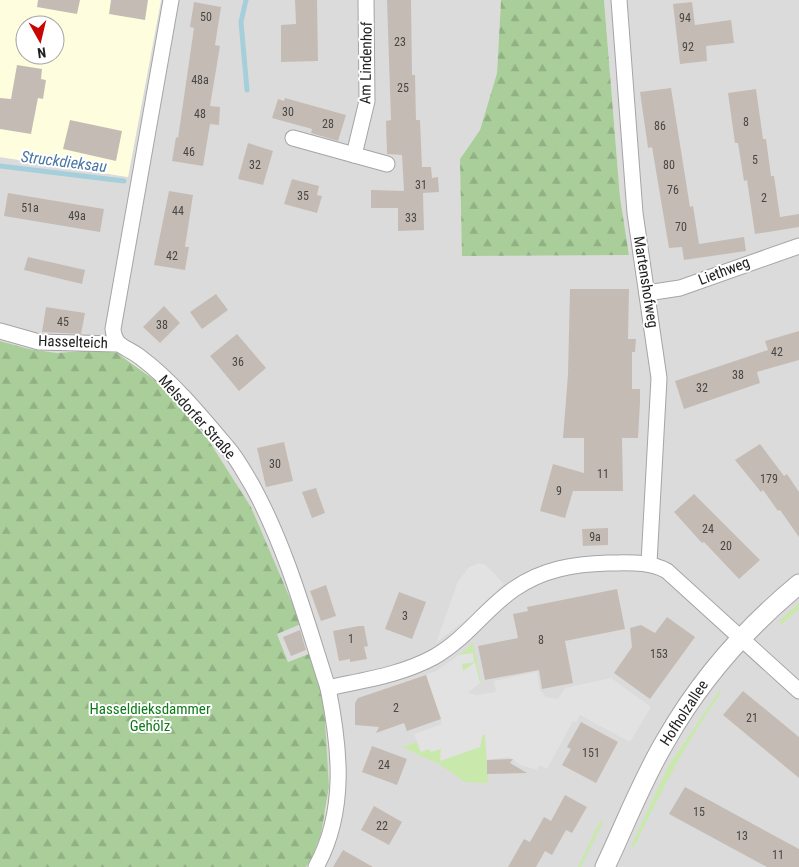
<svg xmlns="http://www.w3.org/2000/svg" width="799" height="867" viewBox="0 0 799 867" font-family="'Roboto Condensed',sans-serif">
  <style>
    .residential { fill: #dcdbdb }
    .education { fill: #fefedf; fill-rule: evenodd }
    .grass { fill: #c9e8ac }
    .forest { fill: url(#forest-firs) }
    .parking { fill: #e2e2e2 }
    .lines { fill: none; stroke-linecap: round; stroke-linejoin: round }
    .stream { stroke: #a6cfdc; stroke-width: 5 }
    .building { fill: #c4bcb4 }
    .minor-casing { stroke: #a5a5a5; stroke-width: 17 }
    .tertiary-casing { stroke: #a5a5a5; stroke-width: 21 }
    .minor { stroke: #fff; stroke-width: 15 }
    .tertiary { stroke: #fff; stroke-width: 19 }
    .labels { text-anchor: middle; stroke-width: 4; stroke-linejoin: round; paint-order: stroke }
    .number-label { font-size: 12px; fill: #484644 }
    .street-label { font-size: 15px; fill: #1e1e1e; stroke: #fff }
    .park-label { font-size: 15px; fill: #0e7b18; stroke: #fff }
    .water-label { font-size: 16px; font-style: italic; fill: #4a77a4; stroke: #fff }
  </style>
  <defs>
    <pattern id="forest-firs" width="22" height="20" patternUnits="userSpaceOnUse" patternTransform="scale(1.25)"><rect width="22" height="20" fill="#a9ce9a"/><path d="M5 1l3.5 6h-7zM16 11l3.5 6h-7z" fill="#91b084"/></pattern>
  </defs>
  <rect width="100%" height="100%" fill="#efece5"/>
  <polygon class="residential" points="161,0 501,0 497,73 480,130 460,159 629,254 620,197 604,0 799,0 799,867 306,867 311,860 326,809 329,787 311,653 288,662 277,634 300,624 251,507 209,441 163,386 133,363 117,353 93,350 57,353 29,349 0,341 0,157 128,177"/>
  <path class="education" d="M0,0h161l-33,177 -128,-20zM25,25h30v30h-30z"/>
  <g class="grass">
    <polygon points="799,603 799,609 782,624 779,621"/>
    <polygon points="473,643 481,682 480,683 475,663 463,671 459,655"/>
    <path d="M719,691l2,2c-35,49 -61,100 -87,154l-3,-1 37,-79z"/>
    <polygon points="483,734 485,735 488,783 465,782 439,764 402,747 417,742 421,752 429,749 441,749 440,760"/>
    <polygon points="600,821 603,822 581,867 578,867"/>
  </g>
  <g class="forest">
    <polygon points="501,0 604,0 620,197 629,255 462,256 460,159 480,130 497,73"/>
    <polygon points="0,341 29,349 57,353 93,350 117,353 163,386 209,441 251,507 301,624 277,634 288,662 311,653 323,688 329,787 321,834 311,860 306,867 0,867"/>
  </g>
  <g class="parking">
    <polygon points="480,563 486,565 504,584 468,618 436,643 458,581 469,567"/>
    <polygon points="473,653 474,662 462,664 463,671 475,662 480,683 468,693 477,695 496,692 494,681 537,672 540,690 546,697 558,699 565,688 611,678 651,707 630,742 580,715 576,722 573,721 547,769 539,765 537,770 521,765 509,757 487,760 485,735 483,734 480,747 440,761 441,749 431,752 429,749 421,752 414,734 442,724 426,675 436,671 459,655"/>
  </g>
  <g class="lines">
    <g class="stream">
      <polyline points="246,0 241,22 247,90"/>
      <polyline points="0,166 124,181"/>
    </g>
  </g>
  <g class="building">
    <polygon points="38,0 80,0 77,14 37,7"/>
    <polygon points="111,0 148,0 145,20 109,14"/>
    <polygon points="295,0 317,0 318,61 281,62 281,25 296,24"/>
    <polygon points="387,0 411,0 412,75 415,75 416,120 420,120 422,167 431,167 432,178 438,177 439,192 423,193 424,230 398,231 398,208 371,208 371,190 404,191 402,155 387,154 386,121 391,120"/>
    <polygon points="194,2 221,7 215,45 220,46 210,106 220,107 219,125 210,124 203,166 172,161 176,137 178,138 194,28 190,27"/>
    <polygon points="692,2 695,25 731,20 734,43 706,46 707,61 680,64 673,4"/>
    <polygon points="17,65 42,69 41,79 46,80 43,99 38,98 31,134 0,129 0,98 11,99"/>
    <polygon points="671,88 690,207 693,206 699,244 744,237 746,251 684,260 682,247 669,248 652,147 648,148 640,92"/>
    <polygon points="756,89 763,139 766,139 771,176 774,176 780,217 799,214 799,227 755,234 747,180 744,181 738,143 735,143 728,93"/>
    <polygon points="285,98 346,115 338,141 311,133 312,129 272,118 278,99 284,101"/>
    <polygon points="70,120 122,131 116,161 63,149"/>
    <polygon points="248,143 273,151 263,185 238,179"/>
    <polygon points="292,179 319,186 317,195 322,196 317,213 284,204"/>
    <polygon points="169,191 193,195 185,247 189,247 185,270 154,265"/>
    <polygon points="8,193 104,209 100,232 4,216"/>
    <polygon points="28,257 85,270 82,284 24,270"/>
    <polygon points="570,289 629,289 628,339 636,339 635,352 632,352 632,389 640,389 640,403 638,438 622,438 623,491 573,491 565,518 540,511 553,464 584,473 584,438 563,438 568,374"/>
    <polygon points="216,294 228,310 202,329 190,312"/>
    <polygon points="164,306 180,323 160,343 143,327"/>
    <polygon points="46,307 85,313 81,334 42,332"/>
    <polygon points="799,331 799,360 757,372 760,383 684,409 675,381 768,350 765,341"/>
    <polygon points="237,334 266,368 239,391 210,356"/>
    <polygon points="284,442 293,481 266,487 257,448"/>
    <polygon points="760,444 784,476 787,474 799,492 799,537 780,510 778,511 763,490 761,492 735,460"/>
    <polygon points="316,488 325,513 312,518 302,492"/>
    <polygon points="694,494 760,560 739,579 704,542 702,543 674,512"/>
    <polygon points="608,528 608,545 583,546 582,529"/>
    <polygon points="326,585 336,616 321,621 310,591"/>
    <polygon points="617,589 625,629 565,641 573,683 542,689 539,670 485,680 478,646 518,638 513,614 528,611 527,607"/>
    <polygon points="399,592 426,602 412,639 385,629"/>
    <polygon points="667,617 695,637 650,699 614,673 632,647 630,628 641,625 655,633"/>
    <polygon points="359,626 364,626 368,646 364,647 367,659 350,662 350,659 339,661 333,631"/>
    <polygon points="300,630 306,650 291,656 283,637"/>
    <polygon points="426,675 441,719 407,731 404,723 376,733 379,727 355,725 355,703 358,698"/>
    <polygon points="743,691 799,737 799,778 723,715"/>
    <polygon points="581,722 618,742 596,783 562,765 571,749 567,747"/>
    <polygon points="372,746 407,759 397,785 362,772"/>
    <polygon points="513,759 510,763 527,773 487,774 487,760"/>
    <polygon points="685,787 799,849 799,867 767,867 669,814"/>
    <polygon points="565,795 587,807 572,833 566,830 552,855 545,851 536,867 508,867 524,839 530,842 544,817 551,821"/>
    <polygon points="374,806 402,822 389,845 361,830"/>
    <polygon points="343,850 373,867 333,867"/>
  </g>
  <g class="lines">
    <defs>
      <g id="minor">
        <path d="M171,0l-58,329c2,19 13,17 27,28 32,24 61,59 87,90 10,11 17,25 25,38 35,64 54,135 76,203 12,60 19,123 -12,179"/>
        <polyline points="619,0 635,213 659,378 649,563"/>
        <polyline points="293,138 387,164"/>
        <polyline points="354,155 367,101 366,0"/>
        <polyline points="647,293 680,288 799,246"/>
        <polyline points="0,331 39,342 117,344"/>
        <path d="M328,688c36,-8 73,-13 106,-31 32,-18 51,-48 80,-68 29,-20 60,-25 94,-26 21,0 41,-2 59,8l132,120"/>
      </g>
      <path id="tertiary" d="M605,867c20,-42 37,-87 61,-127 34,-60 80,-112 133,-156"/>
    </defs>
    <use href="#minor" class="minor-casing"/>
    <use href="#tertiary" class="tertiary-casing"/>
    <use href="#minor" class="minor"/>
    <use href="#tertiary" class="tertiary"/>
  </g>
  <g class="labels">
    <g class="number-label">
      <text x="206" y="21">50</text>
      <text x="685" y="22">94</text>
      <text x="400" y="46">23</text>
      <text x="688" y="51">92</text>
      <text x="200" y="84">48a</text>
      <text x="403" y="92">25</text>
      <text x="288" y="116">30</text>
      <text x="200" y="118">48</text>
      <text x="746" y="126">8</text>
      <text x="328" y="128">28</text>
      <text x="660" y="130">86</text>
      <text x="189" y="156">46</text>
      <text x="755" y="164">5</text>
      <text x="255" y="169">32</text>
      <text x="669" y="169">80</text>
      <text x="421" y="189">31</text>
      <text x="673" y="194">76</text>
      <text x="303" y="200">35</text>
      <text x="764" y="202">2</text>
      <text x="30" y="212">51a</text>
      <text x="178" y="215">44</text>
      <text x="77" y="220">49a</text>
      <text x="411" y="222">33</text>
      <text x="681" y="231">70</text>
      <text x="172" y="260">42</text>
      <text x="63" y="326">45</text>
      <text x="162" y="329">38</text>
      <text x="777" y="356">42</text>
      <text x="238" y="366">36</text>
      <text x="738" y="379">38</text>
      <text x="702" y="392">32</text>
      <text x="275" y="468">30</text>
      <text x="603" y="478">11</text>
      <text x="769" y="483">179</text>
      <text x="559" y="495">9</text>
      <text x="708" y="533">24</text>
      <text x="595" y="541">9a</text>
      <text x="726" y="550">20</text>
      <text x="405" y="620">3</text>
      <text x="351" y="643">1</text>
      <text x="541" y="644">8</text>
      <text x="659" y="658">153</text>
      <text x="396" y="712">2</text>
      <text x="752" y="722">21</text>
      <text x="591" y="757">151</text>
      <text x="384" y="769">24</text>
      <text x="699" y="816">15</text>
      <text x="382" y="830">22</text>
      <text x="742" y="840">13</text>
      <text x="778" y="859">11</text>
    </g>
    <g class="street-label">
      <text transform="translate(366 63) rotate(-89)" y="5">Am Lindenhof</text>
      <text transform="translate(724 271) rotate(-21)" y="5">Liethweg</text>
      <text transform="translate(646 282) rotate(81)" y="5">Martenshofweg</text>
      <text transform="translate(73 342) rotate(2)" y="5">Hasselteich</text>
      <text transform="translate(197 417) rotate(48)" y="5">Melsdorfer Straße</text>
      <text transform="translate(684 713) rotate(-57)" y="5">Hofholzallee</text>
    </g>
    <g class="park-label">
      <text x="150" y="714">Hasseldieksdammer<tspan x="150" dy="17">Gehölz</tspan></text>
    </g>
    <g class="water-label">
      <text transform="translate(64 161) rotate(7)" y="6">Struckdieksau</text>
    </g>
  </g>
  <g transform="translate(40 40) rotate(172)"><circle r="24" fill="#ffffff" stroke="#a5a5a5"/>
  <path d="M0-4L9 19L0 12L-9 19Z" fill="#c80604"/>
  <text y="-8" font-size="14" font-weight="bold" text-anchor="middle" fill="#1e1e1e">N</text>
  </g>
</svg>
